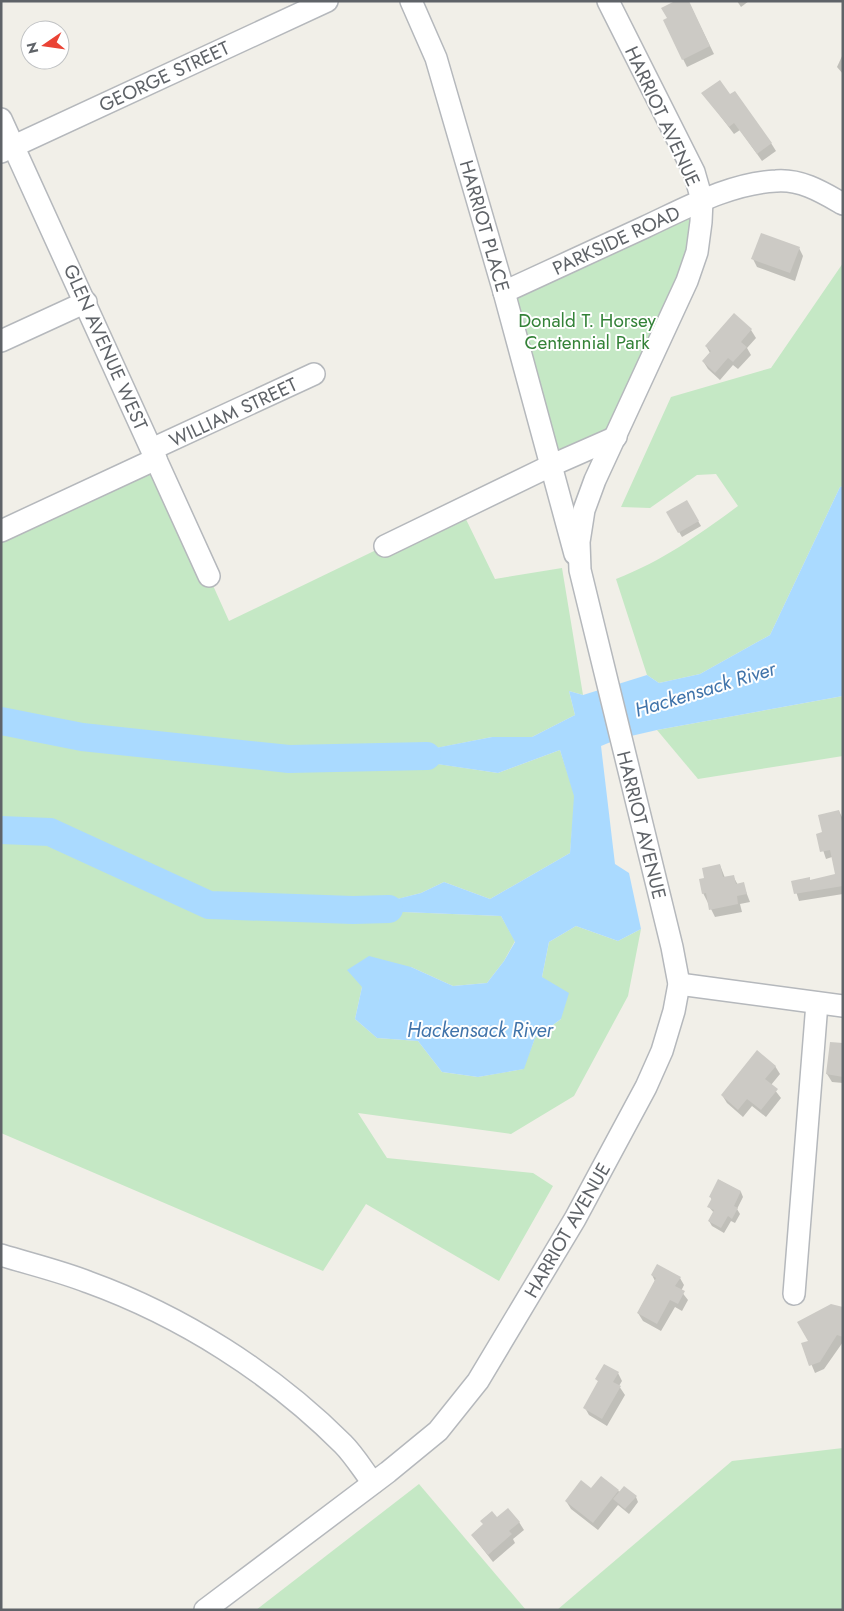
<svg xmlns="http://www.w3.org/2000/svg" width="844" height="1611" viewBox="0 0 844 1611" font-family="Jost,sans-serif">
  <style>
    .green { fill: #c5e8c5 }
    .water { fill: #aadaff }
    .shadow { fill: #0003 }
    .lines { fill: none; stroke-linecap: round; stroke-linejoin: round }
    .river { stroke: #aadaff; stroke-width: 28 }
    .building { fill: #cccac5 }
    .minor-casing { stroke: #b5b8bc; stroke-width: 24 }
    .minor { stroke: #fff; stroke-width: 21 }
    .labels { text-anchor: middle; stroke-width: 4; stroke-linejoin: round; paint-order: stroke }
    .street-label { font-size: 19px; fill: #5f6368; stroke: #fff }
    .park-label { font-size: 19px; fill: #348238; stroke: #fff }
    .water-label { font-size: 20px; font-style: italic; fill: #4174aa; stroke: #fff }
  </style>
  <rect width="100%" height="100%" fill="#f1efe8"/>
  <g class="green">
    <polygon points="702,200 701,222 616,437 550,466 504,292"/>
    <path d="M843,263v223l-3,1 -70,148 -70,39 -41,9 -12,-8 -31,-96c48,-19 81,-43 122,-73l-22,-32 -19,1 -47,33 -29,-1 50,-110 100,-29z"/>
    <polygon points="156,459 229,621 461,509 495,579 562,568 583,695 569,691 575,715 532,737 492,737 391,757 498,773 560,750 575,796 570,853 490,899 444,882 421,893 355,910 501,916 515,941 504,961 487,983 453,986 411,967 362,987 355,1019 377,1038 418,1041 442,1072 478,1077 523,1069 535,1038 561,1019 542,977 549,942 576,926 618,941 641,929 628,996 574,1096 511,1134 358,1113 387,1158 533,1173 553,1186 499,1281 366,1204 323,1271 1,1133 1,531"/>
    <polygon points="843,696 843,756 698,779 657,730"/>
    <polygon points="843,1448 843,1610 557,1610 732,1461"/>
    <polygon points="419,1484 526,1610 256,1610"/>
  </g>
  <polygon class="water" points="843,486 843,696 657,730 618,739 601,746 615,864 629,873 641,929 618,941 576,926 549,942 542,977 569,993 561,1019 535,1038 524,1069 478,1077 442,1072 418,1041 377,1038 355,1019 362,987 347,970 369,956 411,967 453,986 487,983 504,961 515,942 501,916 353,910 421,893 444,882 490,899 570,853 574,796 560,750 498,773 389,757 492,737 532,737 575,715 569,691 583,695 647,675 659,683 700,674 770,635 840,487"/>
  <g class="shadow">
    <polygon points="737,1 749,1 741,7"/>
    <polygon points="690,5 714,54 687,67 683,59"/>
    <polygon points="843,54 843,74 837,67"/>
    <polygon points="703,93 771,143 776,151 762,161 740,130 734,134"/>
    <polygon points="799,248 803,256 795,281 757,267 753,259"/>
    <polygon points="734,315 751,330 756,338 747,348 751,355 738,369 733,365 720,380 708,369 703,361 710,353 706,346"/>
    <polygon points="687,502 701,526 682,537 668,513"/>
    <polygon points="839,811 843,819 843,894 799,901 793,882 809,879 811,881 837,875 832,857 826,859 818,835 823,833"/>
    <polygon points="720,865 725,878 733,876 738,885 743,884 750,902 740,904 742,912 715,917 703,893 705,879"/>
    <polygon points="843,1045 843,1083 832,1082 827,1074"/>
    <polygon points="775,1066 780,1074 771,1085 781,1098 766,1117 752,1106 743,1117 727,1103 722,1095"/>
    <polygon points="719,1180 741,1192 743,1197 737,1209 740,1214 735,1223 731,1221 724,1233 712,1226 709,1221 714,1213 709,1207 712,1200 710,1196"/>
    <polygon points="652,1275 680,1278 684,1285 681,1291 688,1300 682,1311 675,1307 661,1331 643,1321 638,1313 655,1281"/>
    <polygon points="843,1309 843,1342 824,1369 815,1373 803,1344 809,1342"/>
    <polygon points="618,1373 622,1381 619,1386 625,1395 607,1426 589,1415 585,1408 599,1383 597,1379"/>
    <polygon points="618,1491 636,1497 638,1502 629,1514 618,1505 598,1530 571,1509 566,1501"/>
    <polygon points="497,1519 519,1522 524,1530 513,1539 515,1543 493,1562 472,1535 484,1525"/>
  </g>
  <g class="lines">
    <g class="river">
      <polyline points="1,721 82,737 289,759 427,756"/>
      <polyline points="1,830 50,832 209,905 353,910 389,909"/>
    </g>
  </g>
  <g class="building">
    <polygon points="675,1 689,1 710,46 682,60 663,20 667,18 661,8"/>
    <polygon points="720,80 730,94 735,91 772,143 757,154 734,123 729,127 701,93"/>
    <polygon points="761,233 800,247 790,273 751,259"/>
    <polygon points="734,313 752,329 741,342 747,347 733,362 728,358 715,373 702,361 711,351 705,346"/>
    <polygon points="687,500 699,521 678,533 666,512"/>
    <polygon points="839,810 843,825 843,886 794,894 791,881 810,877 810,880 835,874 830,850 820,852 816,834 822,832 818,815"/>
    <polygon points="720,864 723,877 734,875 736,884 744,882 747,894 737,896 738,904 709,910 706,893 702,894 699,879 704,878 702,868"/>
    <polygon points="830,1042 843,1043 843,1077 826,1074"/>
    <polygon points="757,1050 776,1066 765,1079 778,1089 761,1110 747,1099 738,1110 721,1095"/>
    <polygon points="718,1179 741,1191 734,1206 738,1208 732,1219 728,1216 721,1228 708,1221 714,1210 707,1207 712,1198 709,1197"/>
    <polygon points="657,1264 681,1277 675,1286 685,1291 678,1304 670,1300 657,1324 637,1313 656,1278 651,1275"/>
    <polygon points="831,1304 843,1307 843,1337 837,1335 820,1362 809,1366 801,1343 808,1341 797,1322"/>
    <polygon points="604,1364 619,1372 613,1382 621,1386 602,1419 583,1408 598,1381 595,1379"/>
    <polygon points="601,1476 619,1490 593,1523 565,1501 581,1480 591,1488"/>
    <polygon points="624,1486 637,1496 625,1509 613,1499"/>
    <polygon points="508,1508 520,1522 509,1531 512,1534 488,1555 471,1535 483,1524 480,1521 492,1511 497,1517"/>
  </g>
  <g class="lines">
    <defs>
      <g id="minor">
        <polyline points="411,1 436,58 504,292 575,554"/>
        <polyline points="1,119 209,576"/>
        <polyline points="1,152 327,1"/>
        <path d="M504,292c47,-22 94,-43 141,-65 41,-19 85,-44 131,-46 25,-2 46,11 67,23"/>
        <polyline points="1,341 86,302"/>
        <polyline points="152,449 314,374"/>
        <polyline points="1,531 156,459"/>
        <polyline points="385,546 550,466 616,437"/>
        <polyline points="679,984 843,1006"/>
        <path d="M1,1255c29,9 59,16 87,27 94,34 184,91 255,162 11,11 20,26 30,39"/>
        <polyline points="794,1294 817,1003"/>
        <polyline points="205,1610 388,1472 438,1431 478,1381 575,1219 646,1087 662,1051 674,1011 679,984 672,947 580,570 579,542 584,510 595,480 687,281 697,252 701,222 702,200 694,172 608,1"/>
      </g>
    </defs>
    <use href="#minor" class="minor-casing"/>
    <use href="#minor" class="minor"/>
  </g>
  <g class="labels">
    <g class="street-label">
      <text transform="translate(164 76) rotate(-25)" y="7">GEORGE STREET</text>
      <text transform="translate(663 116) rotate(65)" y="7">HARRIOT AVENUE</text>
      <text transform="translate(485 226) rotate(74)" y="7">HARRIOT PLACE</text>
      <text transform="translate(616 240) rotate(-25)" y="7">PARKSIDE ROAD</text>
      <text transform="translate(106 347) rotate(66)" y="7">GLEN AVENUE WEST</text>
      <text transform="translate(233 412) rotate(-25)" y="7">WILLIAM STREET</text>
      <text transform="translate(642 825) rotate(76)" y="7">HARRIOT AVENUE</text>
      <text transform="translate(567 1230) rotate(-60)" y="7">HARRIOT AVENUE</text>
    </g>
    <g class="park-label">
      <text x="587" y="327">Donald T. Horsey<tspan x="587" dy="22">Centennial Park</tspan></text>
    </g>
    <g class="water-label">
      <text transform="translate(705 689) rotate(-17)" y="7">Hackensack River</text>
      <text x="480" y="1037">Hackensack River</text>
    </g>
  </g>
  <rect width="844" height="1611" fill="none" stroke="#5f6368" stroke-width="5"/>
  <g transform="translate(45 45) rotate(257)"><circle r="24" fill="#ffffff" stroke="#bfc1c3"/>
  <path d="M0-4L9 19L0 12L-9 19Z" fill="#ea4335"/>
  <text y="-8" font-size="14" font-weight="bold" text-anchor="middle" fill="#5f6368">N</text>
  </g>
</svg>
